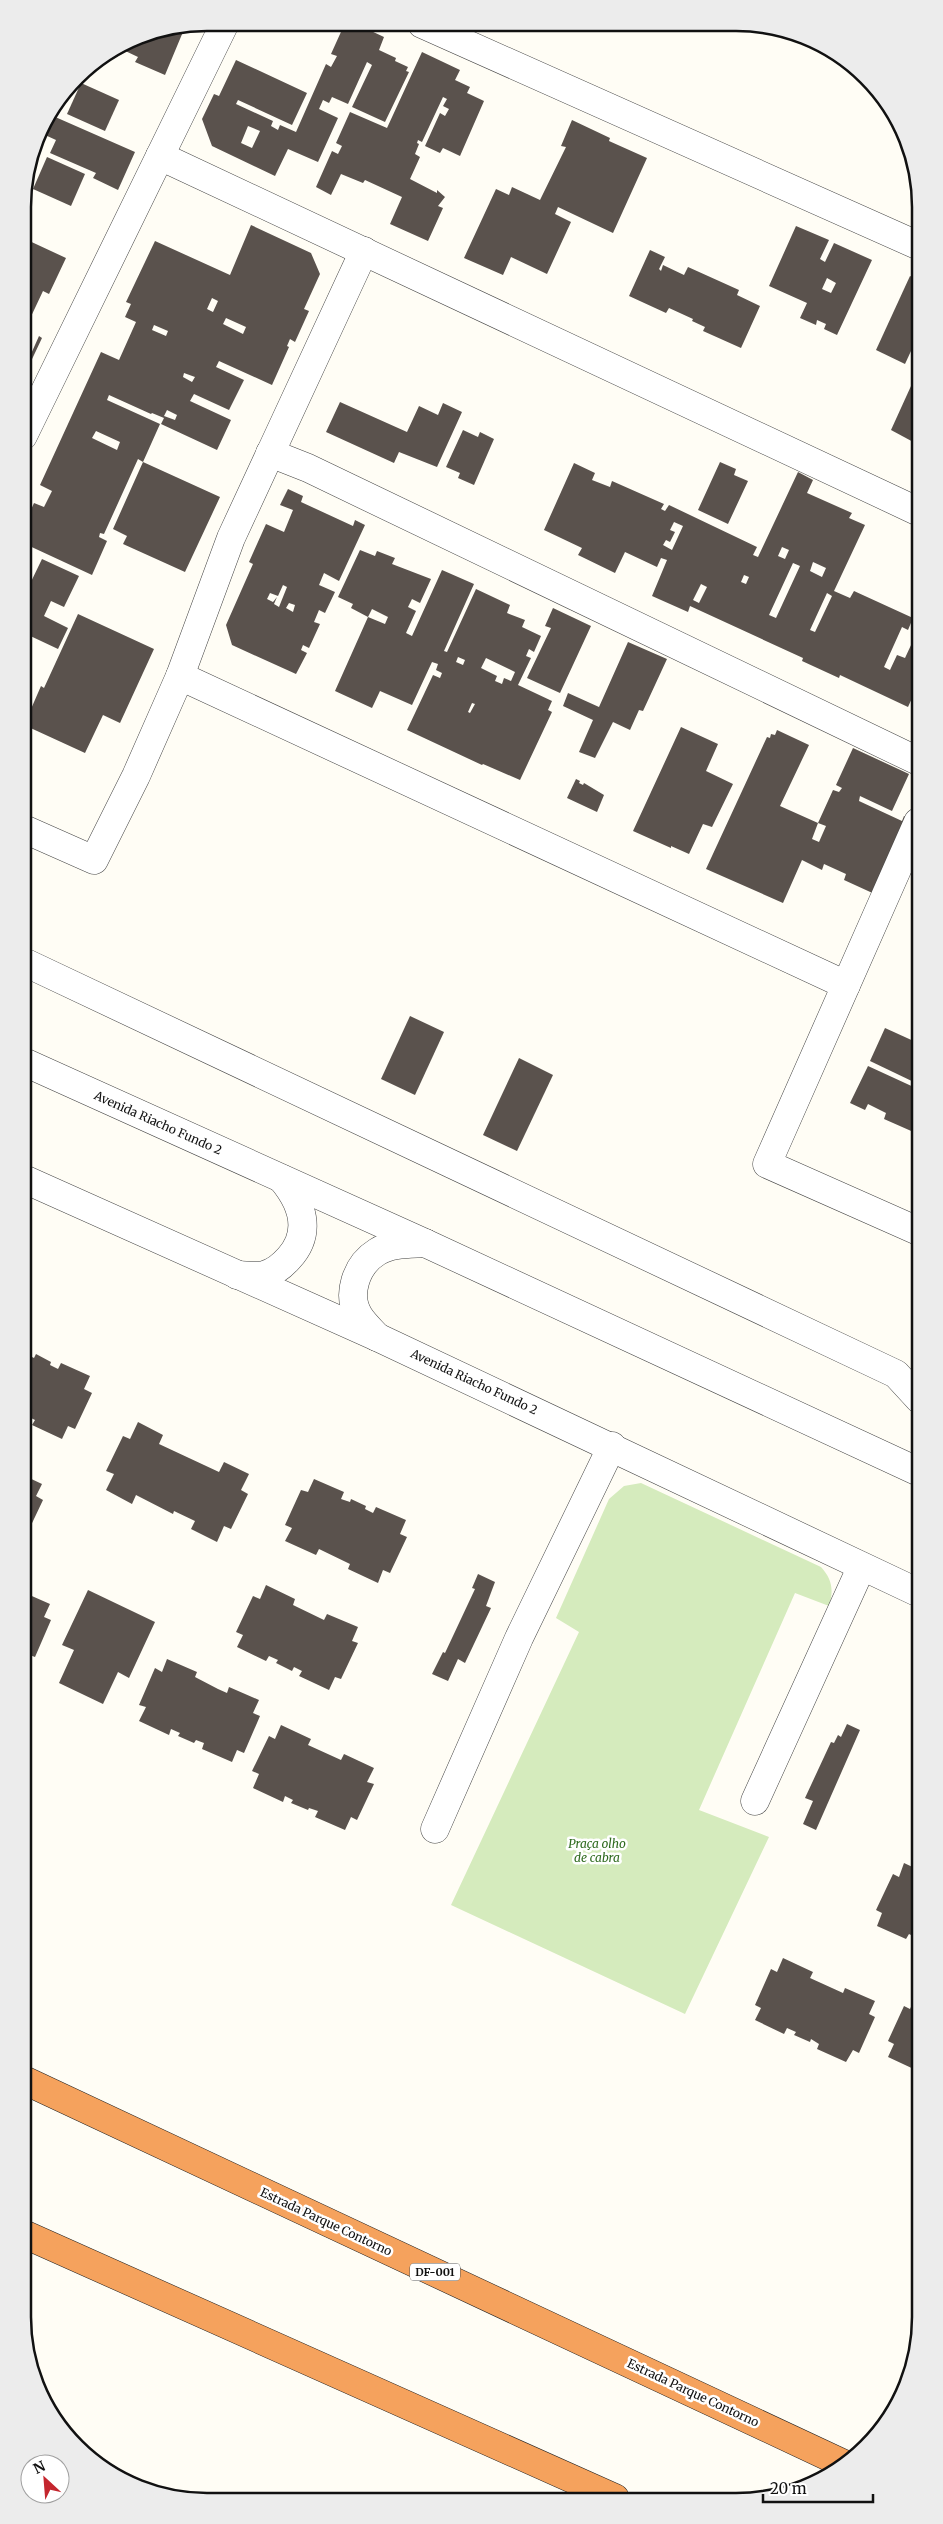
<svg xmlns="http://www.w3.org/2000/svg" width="943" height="2524" viewBox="0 0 943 2524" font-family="Merriweather,serif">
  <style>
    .green { fill: #d5ebbd }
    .building { fill: #5a524d; fill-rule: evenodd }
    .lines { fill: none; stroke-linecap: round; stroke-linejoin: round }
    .minor-casing { stroke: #444; stroke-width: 29 }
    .highway-casing { stroke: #222; stroke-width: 29 }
    .minor { stroke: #fff; stroke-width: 28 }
    .highway { stroke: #f5a25d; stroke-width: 28 }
    .labels { text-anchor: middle; stroke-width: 5; stroke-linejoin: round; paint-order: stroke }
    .shield { fill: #fff; stroke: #585858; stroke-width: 1 }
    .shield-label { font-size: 11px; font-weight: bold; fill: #111 }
    .street-label { font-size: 12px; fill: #111; stroke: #fff }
    .park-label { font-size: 12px; font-style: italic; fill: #2f6b1f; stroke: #fff }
    .rim { fill: none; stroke: #111; stroke-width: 2.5 }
  </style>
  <rect width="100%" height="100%" fill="#fffdf5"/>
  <path class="green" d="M641,1483l180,84c11,12 13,23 8,39l-34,-13 -96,217 70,27 -84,177 -234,-109 128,-273 -23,-14 53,-119 15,-13z"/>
  <g class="building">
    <path d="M345,23h9l30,14 -5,13 17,8 -1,3 13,6 -2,4 3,1 -24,50 -33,-15 20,-42 -5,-3 -19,42 -16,-7 -3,6 -6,-3 -4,9 19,9 -20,44 -30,-13 -13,27 -63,-30 -10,-27 12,-25 5,2 17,-36 71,33 -15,32 -54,-25 -2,4 37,17 -2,5 7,4 2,-5 16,7 30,-68 5,3 6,-11 -6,-2zM248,126l12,5 -8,17 -11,-5z"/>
    <polygon points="185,27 165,75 135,62 138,57 119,48 137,36"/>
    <polygon points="422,52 460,70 455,80 470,87 467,93 484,101 460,156 443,148 440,153 425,146 440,113 445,116 449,109 443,106 447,99 443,97 422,142 418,140 417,143 419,144 415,154 420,157 410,179 437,193 437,190 445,197 438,206 443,208 428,241 390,224 402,197 365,180 363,183 341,174 331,195 316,187 332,151 338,154 342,146 336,143 350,112 387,128"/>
    <polygon points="81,83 119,100 105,131 67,114"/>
    <polygon points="57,105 53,116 135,152 118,190 93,178 96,173 50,153 56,140 45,135 32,160 42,125"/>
    <polygon points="572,120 610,138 609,141 647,158 613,233 558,207 555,214 571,222 547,274 511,257 503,275 464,258 496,189 509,195 512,187 540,200 566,147 561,146"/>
    <polygon points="47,157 85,174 71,206 33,189"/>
    <path d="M251,225l60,28 9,21 -16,35 5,2 -14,31 -5,-3 -3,7 2,1 -17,38 -53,-24 -3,6 28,13 -15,30 -35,-16 -4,7 41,19 -14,30 -56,-26 3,-6 -12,-5 -1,1 -42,-19 -2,5 53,24 -17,38 -5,-3 -34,75 -4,-1 -1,4 8,4 -15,34 -69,-32v-16l11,-24 10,4 8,-16 -12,-6 61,-133 18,8 17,-38 -11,-5 6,-13 -5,-2 29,-61 75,34zM212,298l6,3 -5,11 -6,-3zM226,318l20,9 -3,7 -20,-10zM154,325l14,6 -2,5 -14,-6zM184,373l11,4 -3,5 -9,-5zM167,410l10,5 -2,5 -11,-4zM96,431l24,11 -3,8 -25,-12z"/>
    <path d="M796,226l33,14 -9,19 5,3 9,-19 38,17 -35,75 -13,-6 2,-5 -9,-4 -1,5 -16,-7 7,-15 -38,-17zM827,278l9,5 -5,10 -9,-4z"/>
    <polygon points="23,238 66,258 49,294 43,291 27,325 23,323 23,283 28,276 23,273"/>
    <polygon points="650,250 665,257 659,269 661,271 663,265 684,275 688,267 739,290 737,295 760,306 741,348 703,331 705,327 692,321 693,319 669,308 666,313 629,296"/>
    <polygon points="910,276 917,279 917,338 905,364 876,350"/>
    <polygon points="23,328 31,332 23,348"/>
    <polygon points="39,336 42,338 25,374 23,351 31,354"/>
    <polygon points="911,386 917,389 917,444 891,430"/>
    <polygon points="340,402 407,432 419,406 438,415 443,403 462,412 437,467 399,452 394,463 326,432"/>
    <polygon points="463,430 478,437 480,432 494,439 474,485 458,478 460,473 446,467"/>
    <polygon points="143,462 220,497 185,572 123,544 127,536 113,529"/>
    <polygon points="720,462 736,469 734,475 748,481 728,524 698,510"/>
    <path d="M574,463l21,10 -3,7 18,7 2,-6 52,23 -3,5 4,2 4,-6 88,42 -4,8 5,2 40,-85 15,8 -6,13 45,20 -3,5 16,7 -31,66 16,7 4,-7 59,27 -5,12 -6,-3 -18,40 6,3 7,-15 8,3 13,-28v55l-10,22 -68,-32 -1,3 -37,-17 1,-3 -113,-52 -2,6 -36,-16 15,-36 -6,-2 -4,9 -32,-15 -10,21 -37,-18 4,-7 -38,-18zM674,522l9,4 -11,24 -9,-5 3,-5 4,2 5,-10 -5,-2zM782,547l7,3 -4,9 -7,-3zM813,562l13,6 -4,9 -12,-6zM793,563l7,3 -24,52 -7,-3zM744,575l5,2 -3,7 -5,-2zM701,584l6,3 -8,16 -6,-3zM827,593l5,3 -17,36 -5,-2z"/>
    <path d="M288,489l15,7 -2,6 52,24 2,-6 10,5 -26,56 -15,-8 -5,12 16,7 -10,21 -6,-3 -5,12 6,2 -11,24 -6,-3 -2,5 6,3 -11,21 -64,-29 -6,-20 27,-61 -4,-2 17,-38 18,8 9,-22 -13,-5zM283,585l4,2 -8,20 -5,-3 3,-7 -4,5 -6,-3 3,-6 8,3zM289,603l6,2 -2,7 -7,-4z"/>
    <path d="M360,550l15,6 2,-5 18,7 -3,6 39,15 -11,24 -8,-4 -4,8 8,4 -10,22 6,3 30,-66 32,14 -30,67 3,1 29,-63 34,16 -3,8 18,7 -3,7 19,9 -7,16 -5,-3 -3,7 5,2 -13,27 34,16 -4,9 4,2 -32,68 -37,-16 -1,1 -75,-35 26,-55 7,3 2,-5 -6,-3 2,-6 -6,-2 -20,43 -32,-14 -8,17 -37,-17 33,-74 -17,-9 2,-4 -15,-7zM372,609l16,8 -3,7 -17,-7zM458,657l7,3 -2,5 -7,-3zM486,658l29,14 -4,9 -7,-3 -2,6 -7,-3 2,-5 -16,-8zM472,703l3,1 -5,9 -2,-1z"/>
    <polygon points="42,559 79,576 64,607 51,601 44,616 68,628 58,649 24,633 24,588 27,590"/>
    <polygon points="553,608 591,626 560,693 527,678 551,628 545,626"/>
    <polygon points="78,614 154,649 120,723 103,715 85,753 24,725 41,686 44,688"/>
    <polygon points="628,642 667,659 643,711 639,710 630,730 613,722 595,758 579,752 593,720 563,706 568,693 599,707"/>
    <polygon points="681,727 718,744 706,771 733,784 712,827 703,824 689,854 671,846 671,848 633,831"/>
    <polygon points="777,730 809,745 780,806 818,823 812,839 819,842 826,826 818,823 833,790 839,792 842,788 836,785 853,748 909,774 892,811 860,796 859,801 902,821 904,816 915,822 879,896 844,880 846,874 824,864 822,870 802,860 783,903 706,869 767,737 770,738 771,734 775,735"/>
    <polygon points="576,779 580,781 579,783 583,785 584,783 604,795 597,812 567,798"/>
    <polygon points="410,1016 444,1032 415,1095 381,1079"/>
    <polygon points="885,1028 918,1043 918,1084 870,1061"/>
    <polygon points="519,1058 553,1075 517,1151 483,1135"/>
    <polygon points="868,1066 918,1089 918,1134 884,1119 886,1113 868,1104 865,1110 850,1103"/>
    <polygon points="25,1347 28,1348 26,1354 34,1358 36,1354 51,1362 50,1365 58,1369 61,1363 90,1376 84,1389 92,1393 75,1429 68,1426 62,1439 32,1425 35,1420 25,1415"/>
    <polygon points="138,1422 163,1435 159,1444 219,1472 224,1462 249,1474 241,1490 248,1494 231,1529 224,1526 217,1542 191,1529 195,1521 174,1511 173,1514 136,1495 132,1504 106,1490 114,1474 106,1471 123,1436 130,1439"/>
    <polygon points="25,1476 42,1484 36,1496 43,1500 25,1538"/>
    <polygon points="314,1479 344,1492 341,1499 350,1502 351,1499 366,1506 365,1509 373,1513 376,1507 406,1520 400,1534 407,1537 390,1573 383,1570 378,1583 348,1569 350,1564 319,1549 316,1555 285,1541 292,1528 285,1525 301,1490 308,1492"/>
    <polygon points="478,1574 495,1582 486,1606 491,1608 465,1663 458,1659 448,1681 432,1674 443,1652 445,1653 475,1589 472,1588"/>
    <polygon points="266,1585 295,1599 293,1605 324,1620 327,1614 358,1627 352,1641 358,1643 341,1679 335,1677 329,1690 299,1676 302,1671 294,1667 292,1671 276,1663 278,1660 269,1656 266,1661 237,1647 243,1635 236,1632 253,1596 260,1599"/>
    <polygon points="88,1590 155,1622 129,1678 118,1672 103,1704 59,1683 74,1650 62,1645"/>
    <polygon points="25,1593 50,1604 44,1617 51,1620 35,1657 27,1654 25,1658"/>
    <polygon points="167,1659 197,1672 195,1677 218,1689 227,1693 229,1687 259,1700 253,1713 260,1716 244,1753 237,1750 232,1762 202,1749 204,1743 196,1740 194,1743 178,1736 180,1733 171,1729 169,1735 139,1721 146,1707 139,1705 155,1668 162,1672"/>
    <polygon points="847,1724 860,1730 816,1830 803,1824 813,1801 805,1798 831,1742 834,1743 838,1735 841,1737"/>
    <polygon points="281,1725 311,1739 308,1745 341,1760 344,1754 374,1768 367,1782 374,1784 357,1820 351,1817 345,1830 315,1817 318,1811 309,1808 308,1810 291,1803 293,1800 285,1796 283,1802 253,1788 259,1774 252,1771 269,1736 275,1739"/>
    <polygon points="904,1863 919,1870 920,1943 915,1941 917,1938 909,1934 906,1939 877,1926 882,1913 876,1910 893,1874 899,1877"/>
    <polygon points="783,1958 813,1972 810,1978 843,1993 845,1988 875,2001 869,2014 875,2017 859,2053 853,2050 846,2062 817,2049 819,2044 811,2039 810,2042 794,2035 796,2032 787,2028 784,2034 755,2020 761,2008 755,2005 771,1969 777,1972"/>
    <polygon points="916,1996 920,1997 918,2071 888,2057 894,2044 888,2041 904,2006 910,2009"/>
  </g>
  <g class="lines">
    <defs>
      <g id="minor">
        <polyline points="422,24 917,245"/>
        <polyline points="160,156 917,511"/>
        <polyline points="23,436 225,23"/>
        <polyline points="270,453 308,468 918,761"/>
        <polyline points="180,676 846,985"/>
        <polyline points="918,822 767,1164 918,1231"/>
        <polyline points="24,829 94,860 136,776 180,676 231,538 364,251"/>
        <polyline points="24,962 896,1374 919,1399"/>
        <polyline points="24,1062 425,1243 919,1472"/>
        <polyline points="24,1179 377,1337 919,1593"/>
        <path d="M237,1275c8,0 19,2 27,0 11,-3 18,-9 25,-17 24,-26 13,-55 -7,-79"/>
        <path d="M377,1337c-6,-7 -13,-13 -18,-21 -13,-21 -3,-51 18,-64 14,-9 32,-8 48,-9"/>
        <polyline points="755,1801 861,1568"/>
        <polyline points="435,1829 519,1638 612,1446"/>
      </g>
      <g id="highway">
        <polyline points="26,2081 844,2464"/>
        <polyline points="26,2235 615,2498"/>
      </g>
    </defs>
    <use href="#minor" class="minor-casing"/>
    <use href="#highway" class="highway-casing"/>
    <use href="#minor" class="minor"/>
    <use href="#highway" class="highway"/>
  </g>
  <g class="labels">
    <rect class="shield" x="410" y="2263.5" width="50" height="17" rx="4"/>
    <g class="shield-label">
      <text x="435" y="2276">DF-001</text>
    </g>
    <g class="street-label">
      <text transform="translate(158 1123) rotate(24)" y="4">Avenida Riacho Fundo 2</text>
      <text transform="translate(474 1382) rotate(25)" y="4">Avenida Riacho Fundo 2</text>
      <text transform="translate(326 2222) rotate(25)" y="4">Estrada Parque Contorno</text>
      <text transform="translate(693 2393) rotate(25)" y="4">Estrada Parque Contorno</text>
    </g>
    <g class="park-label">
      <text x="597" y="1848">Praça olho<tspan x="597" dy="14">de cabra</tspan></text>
    </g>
  </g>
  <path d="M0 0H943V2524H0ZM207 31H736A176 176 0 0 1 912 207V2317A176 176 0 0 1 736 2493H207A176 176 0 0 1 31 2317V207A176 176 0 0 1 207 31Z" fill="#ececec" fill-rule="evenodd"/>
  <path class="rim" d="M207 31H736A176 176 0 0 1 912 207V2317A176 176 0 0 1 736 2493H207A176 176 0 0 1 31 2317V207A176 176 0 0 1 207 31Z"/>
  <g transform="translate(45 2479) rotate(334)"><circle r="24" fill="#ffffff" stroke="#a0a0a0"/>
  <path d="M0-4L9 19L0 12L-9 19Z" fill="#c4262e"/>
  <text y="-8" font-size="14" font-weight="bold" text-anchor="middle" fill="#111111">N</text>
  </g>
  <path d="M763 2494v8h110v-8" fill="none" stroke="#111111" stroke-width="2.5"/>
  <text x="770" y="2494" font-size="15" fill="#111111" stroke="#ffffff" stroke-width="4" paint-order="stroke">20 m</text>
</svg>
